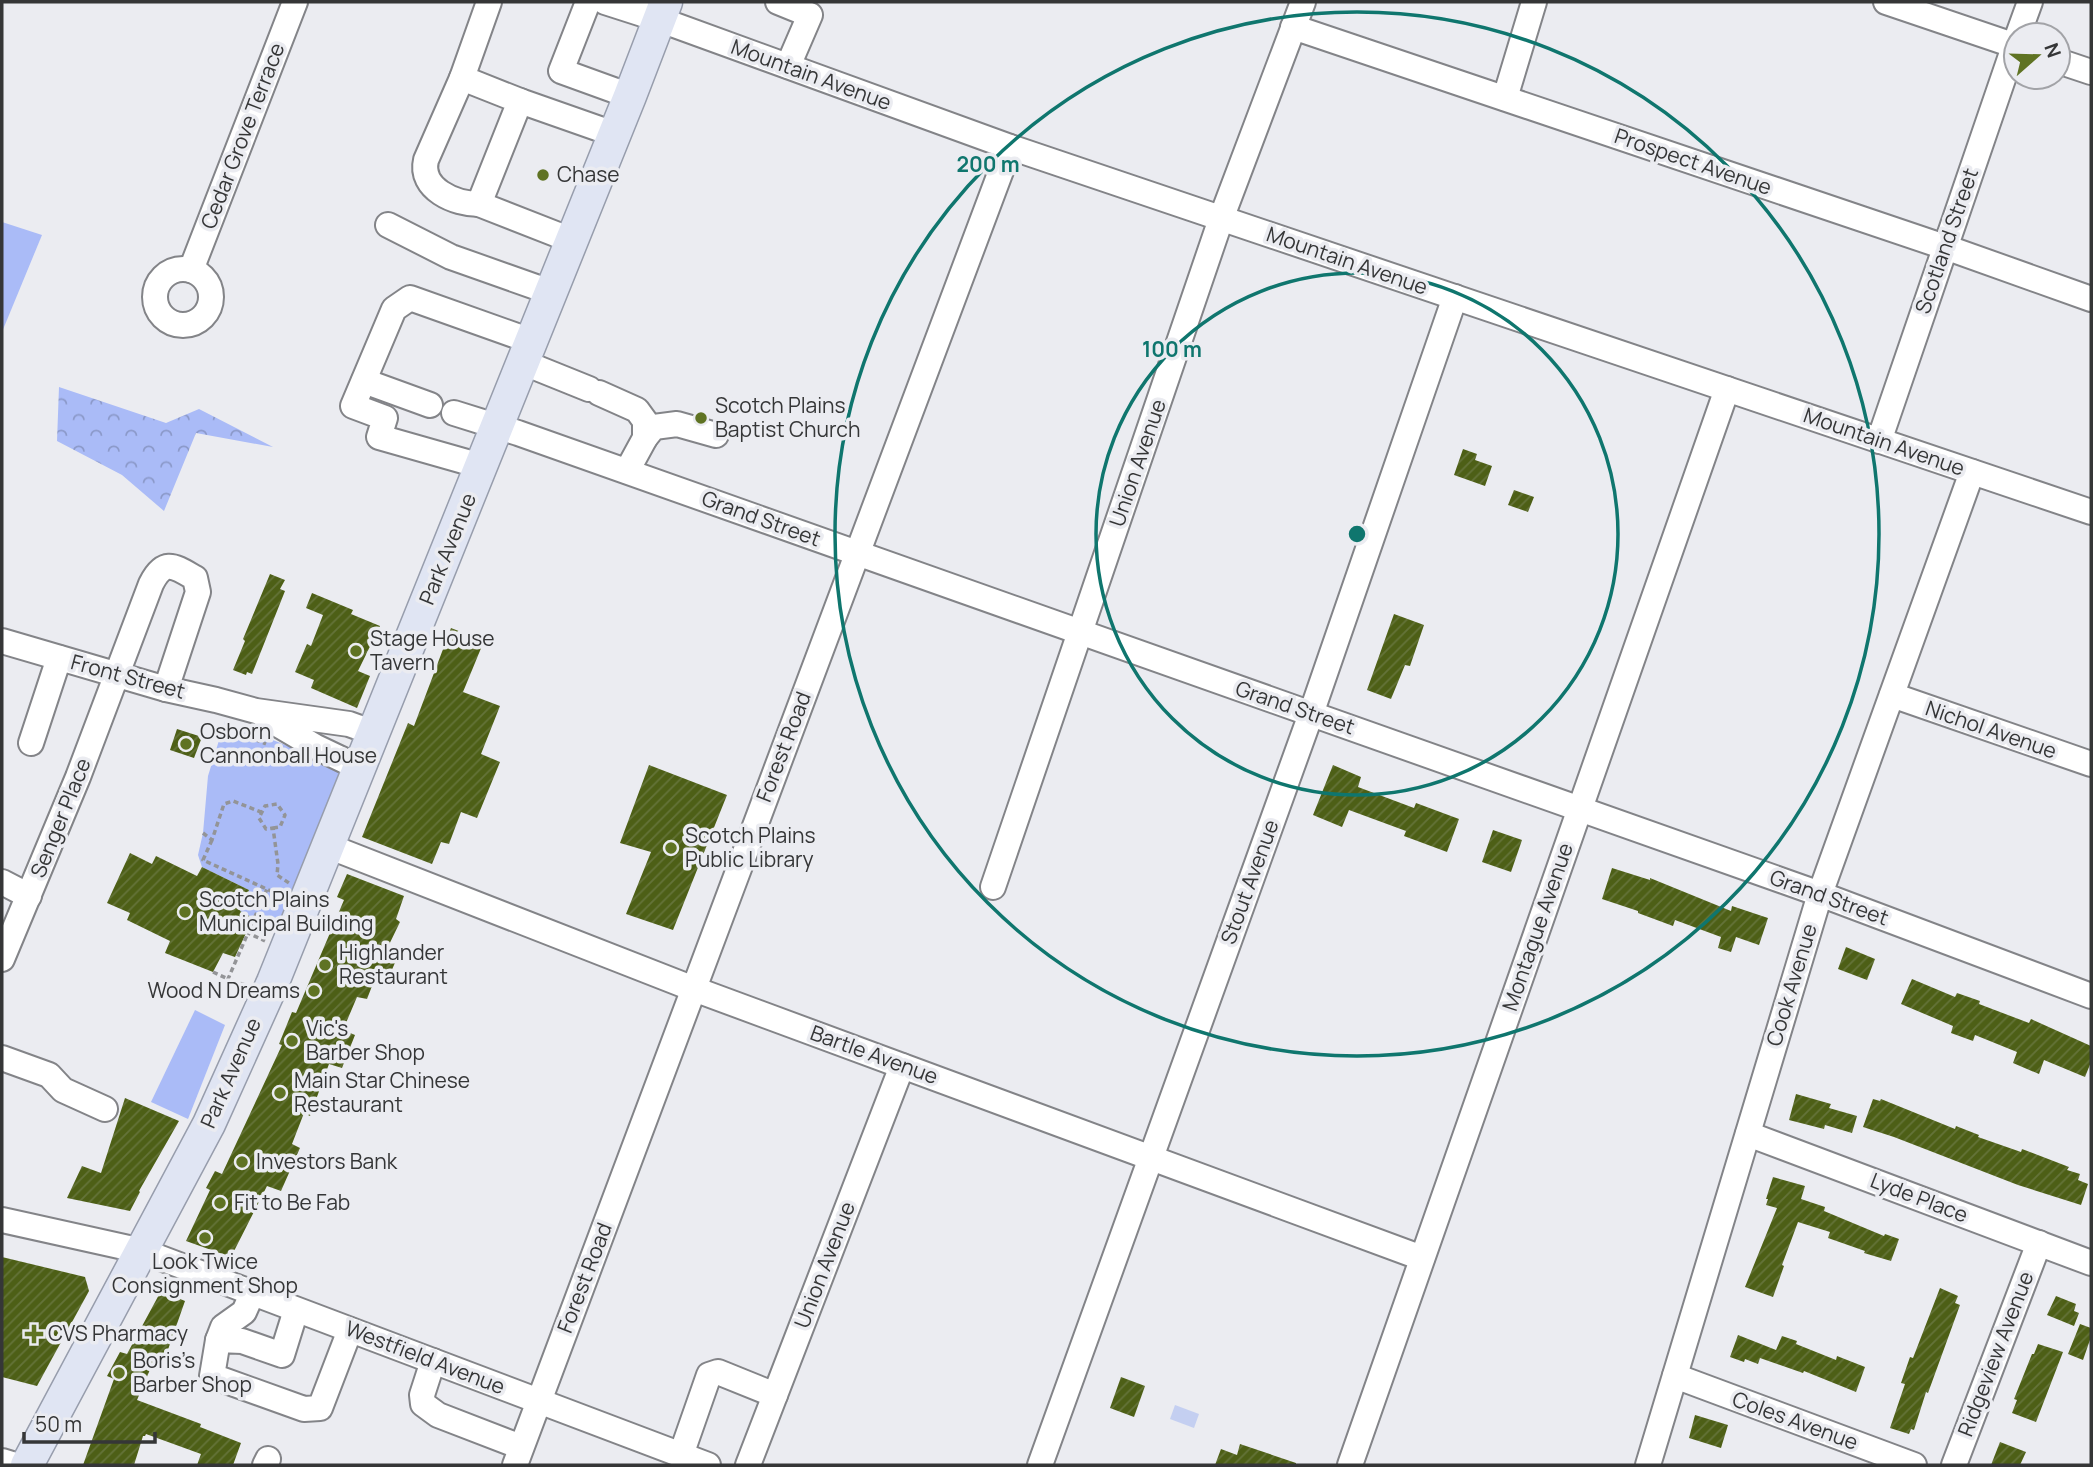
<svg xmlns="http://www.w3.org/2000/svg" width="2093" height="1467" viewBox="0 0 2093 1467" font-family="Manrope,sans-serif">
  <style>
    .green { fill: #aabbf7 }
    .forest { fill: url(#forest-crowns) }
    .water { fill: #c4cff1 }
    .building { fill: url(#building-hatch) }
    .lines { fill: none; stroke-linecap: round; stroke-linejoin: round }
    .minor-casing { stroke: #838488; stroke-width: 28 }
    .major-casing { stroke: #979dac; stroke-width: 35 }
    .path { stroke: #939497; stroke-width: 3.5; stroke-dasharray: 5 3.5; stroke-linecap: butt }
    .minor { stroke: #fff; stroke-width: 24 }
    .major { stroke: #e0e5f3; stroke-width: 32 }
    .ring { fill: none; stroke: #0f766e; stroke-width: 3.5 }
    .poi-dot { fill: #5f7323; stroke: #ebecf1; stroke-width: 2.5 }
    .labels { text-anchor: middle; stroke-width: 7; stroke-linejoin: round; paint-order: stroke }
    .street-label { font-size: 21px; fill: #353637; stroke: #ebecf1 }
    .poi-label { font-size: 21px; fill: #353637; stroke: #ebecf1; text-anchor: start }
    .centre { fill: #0f766e; stroke: #ebecf1; stroke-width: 3.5 }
    .ring-label { font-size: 21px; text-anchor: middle; font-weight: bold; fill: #0f766e; stroke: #ebecf1; stroke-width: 7; stroke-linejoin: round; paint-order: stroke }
  </style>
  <defs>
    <pattern id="forest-crowns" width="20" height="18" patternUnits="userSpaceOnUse" patternTransform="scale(1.75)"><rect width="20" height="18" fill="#aabbf7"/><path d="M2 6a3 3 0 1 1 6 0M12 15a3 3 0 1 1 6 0" fill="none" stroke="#8b99c9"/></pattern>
    <pattern id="building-hatch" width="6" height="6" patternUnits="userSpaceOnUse" patternTransform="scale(1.75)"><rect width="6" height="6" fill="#4d5f16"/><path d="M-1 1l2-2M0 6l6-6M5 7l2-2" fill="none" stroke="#647339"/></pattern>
  </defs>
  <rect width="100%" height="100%" fill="#ebecf1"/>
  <g class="green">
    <polygon points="2,222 42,235 2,332"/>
    <polygon points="225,721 333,764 340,775 291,899 275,929 240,911 249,890 202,867 198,855 203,833 208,776"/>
    <polygon points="195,1010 225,1025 188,1119 151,1102"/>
  </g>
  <polygon class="forest" points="59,387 166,423 199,409 273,447 196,433 164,511 122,475 57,441"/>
  <polygon class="water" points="1175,1405 1199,1414 1194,1428 1170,1419"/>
  <g class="building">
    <polygon points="1463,449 1477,454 1475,460 1492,466 1485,486 1454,475"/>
    <polygon points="1514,490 1534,497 1528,512 1508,505"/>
    <polygon points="270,574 285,580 280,589 285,591 252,674 247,672 246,675 233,670 245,641 243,639"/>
    <polygon points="312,593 353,610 351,614 380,626 358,671 370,676 357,708 311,688 314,680 295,672 307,644 311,646 323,615 306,608"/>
    <polygon points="1394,614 1424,625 1410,666 1405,665 1391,699 1367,690"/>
    <polygon points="451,628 484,641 463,692 500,706 481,754 500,762 477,818 461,812 449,844 441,842 432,864 362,837 408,723 414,726"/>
    <polygon points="177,729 202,737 194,758 170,750"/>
    <polygon points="649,765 727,795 673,930 626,914 651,852 620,843"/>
    <polygon points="1333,765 1361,777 1358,787 1414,808 1416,803 1459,819 1447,852 1404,836 1406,831 1349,810 1342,827 1313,815"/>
    <polygon points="1493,830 1522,840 1511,872 1482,862"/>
    <polygon points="130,853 152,864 156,856 197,876 202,867 249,890 240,911 253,918 235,957 223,953 213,972 165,953 170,941 127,920 130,913 107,903"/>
    <polygon points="1612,868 1650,880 1650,878 1731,911 1732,906 1768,918 1759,945 1736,937 1731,952 1718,948 1721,937 1675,920 1673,926 1638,913 1638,911 1602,899"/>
    <polygon points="347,874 404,896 396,919 400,922 385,953 397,958 391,972 379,968 367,999 357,997 343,1030 355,1035 342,1068 329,1064 310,1116 304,1113 292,1144 300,1148 281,1191 267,1186 231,1257 186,1241 210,1190 206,1188 215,1171 222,1174 282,1045 279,1044 292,1012 296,1013 344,900 337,897"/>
    <polygon points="1846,947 1875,959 1867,980 1838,969"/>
    <polygon points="1912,979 1955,997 1957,993 1980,1001 1979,1004 2029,1023 2031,1019 2091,1046 2091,1062 2085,1077 2044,1060 2039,1074 2013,1063 2017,1052 1975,1035 1973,1041 1951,1033 1953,1026 1901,1004"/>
    <polygon points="1796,1094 1831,1104 1829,1108 1857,1116 1852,1133 1825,1125 1824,1129 1789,1120"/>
    <polygon points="125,1098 179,1121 139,1191 140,1192 130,1211 67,1198 82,1166 101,1173"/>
    <polygon points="1873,1099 1880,1101 1881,1099 1955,1129 1956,1126 1979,1135 1978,1137 2021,1152 2022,1149 2069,1167 2067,1170 2080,1174 2078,1180 2088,1184 2081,1205 2018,1185 1894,1137 1863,1127"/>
    <polygon points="1773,1177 1805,1186 1801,1199 1825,1207 1824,1211 1884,1236 1885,1234 1899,1239 1891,1261 1864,1253 1865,1251 1828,1238 1830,1232 1798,1222 1782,1265 1784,1266 1773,1297 1745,1287 1777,1208 1766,1205 1768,1199 1766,1199"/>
    <polygon points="2,1257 85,1277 89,1291 37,1386 2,1377"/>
    <polygon points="1940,1288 1958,1296 1955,1303 1960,1305 1928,1393 1926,1392 1914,1430 1911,1429 1909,1434 1890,1428 1905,1384 1901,1383 1910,1357 1913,1358"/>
    <polygon points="161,1291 185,1301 164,1361 155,1358 137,1400 201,1424 200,1427 241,1443 233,1465 197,1465 201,1454 146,1434 145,1436 143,1436 134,1465 83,1465 114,1379 107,1376 120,1352 127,1354"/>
    <polygon points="2056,1296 2076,1304 2074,1311 2079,1313 2074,1326 2047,1315"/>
    <polygon points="2080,1324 2091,1328 2091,1337 2083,1360 2068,1354"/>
    <polygon points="1738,1335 1776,1350 1782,1336 1797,1341 1796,1344 1836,1360 1837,1356 1865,1367 1856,1392 1804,1371 1803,1373 1760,1358 1758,1364 1745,1359 1744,1362 1730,1357"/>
    <polygon points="2038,1344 2063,1352 2036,1422 2012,1413 2017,1400 2014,1399 2032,1354 2034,1354"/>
    <polygon points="1121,1377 1145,1386 1134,1417 1110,1408"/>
    <polygon points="1695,1415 1728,1425 1721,1448 1689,1438"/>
    <polygon points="2000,1442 2026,1452 2020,1465 1991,1465"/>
    <polygon points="1240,1444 1296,1463 1296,1465 1215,1465 1221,1449 1237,1455"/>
  </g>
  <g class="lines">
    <defs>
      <g id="minor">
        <polyline points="489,2 462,78 520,101 479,204 571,240"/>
        <polyline points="588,2 561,71 630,96"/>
        <polyline points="605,2 658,19 1010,147 2091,512"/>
        <polyline points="778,2 810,15 788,66"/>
        <polyline points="1886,2 2016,46"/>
        <polyline points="1293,27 1945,247 2091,299"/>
        <polyline points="2018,35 2030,2"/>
        <polyline points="2058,61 2091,72"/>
        <path d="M462,78l-36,82c-7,29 29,44 53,44"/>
        <polyline points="1505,98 1534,2"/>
        <polyline points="520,101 614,134"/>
        <polyline points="388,225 451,257 550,292"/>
        <circle cx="183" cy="297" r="28"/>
        <polyline points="191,270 295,2"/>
        <polyline points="522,362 589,389"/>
        <polyline points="364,381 430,405"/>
        <polyline points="599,393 637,410 645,421 645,438"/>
        <polyline points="454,413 518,433 1820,894 2091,996"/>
        <polyline points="1879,441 2016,41"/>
        <polyline points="481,466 379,437 385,418 353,406 394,309 410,298 531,341"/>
        <polyline points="627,471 645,438 654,427 677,424 716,435"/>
        <polyline points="2,641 166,689 216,700 256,711 349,724 374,733"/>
        <polyline points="1892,695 2091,764"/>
        <polyline points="265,717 316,747 360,768"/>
        <polyline points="31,743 59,658"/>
        <polyline points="328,846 694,989 1422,1258"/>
        <polyline points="2,882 29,896"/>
        <polyline points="993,887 1221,219 1303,2"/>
        <path d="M2,959l76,-182 73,-193c13,-26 23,-18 44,-6l3,14 -32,97"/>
        <polyline points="2,1058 49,1075 63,1090 105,1109"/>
        <polyline points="1748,1134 2091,1263"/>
        <polyline points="2,1220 142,1251 708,1465"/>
        <polyline points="296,1310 282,1355 242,1341 218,1340 212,1376 304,1409 320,1408 350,1330"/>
        <polyline points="218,1340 223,1327 244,1312 252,1294"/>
        <polyline points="433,1361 422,1395 423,1404 438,1415 521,1447"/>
        <polyline points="1675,1376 1914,1465"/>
        <polyline points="681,1455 709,1375 718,1372 775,1395"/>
        <polyline points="2,1461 15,1465"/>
        <polyline points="265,1465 268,1459"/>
        <polyline points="515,1465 1010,147"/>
        <polyline points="748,1465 902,1066"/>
        <polyline points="1040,1465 1311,714 1455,297"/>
        <polyline points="1350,1465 1727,389"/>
        <polyline points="1648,1465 1820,894 1972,472"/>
        <polyline points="1954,1465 2039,1243"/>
      </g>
      <polyline id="major" points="27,1465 209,1124 273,982 630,96 666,2"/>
    </defs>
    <use href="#minor" class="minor-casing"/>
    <use href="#major" class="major-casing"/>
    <g class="path">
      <polyline points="224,726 266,744"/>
      <polyline points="273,828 280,827 285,815 277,804 265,806 259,818 266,829 273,828 278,864 277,875 289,883"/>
      <polyline points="203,833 212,840 224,804 233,801 261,812"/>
      <polyline points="212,840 203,860 284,897"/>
      <polyline points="246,932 265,941"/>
      <polyline points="213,972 228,979"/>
      <polyline points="245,985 228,979 267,889"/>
    </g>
    <use href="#minor" class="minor"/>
    <use href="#major" class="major"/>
  </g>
  <g class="ring">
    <circle cx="1357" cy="534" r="261"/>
    <circle cx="1357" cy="534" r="522"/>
  </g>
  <g class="poi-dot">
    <circle cx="543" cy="175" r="7"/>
    <circle cx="701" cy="418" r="7"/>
    <circle cx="356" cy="651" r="7"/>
    <circle cx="186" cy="744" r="7"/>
    <circle cx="671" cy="848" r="7"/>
    <circle cx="185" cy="912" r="7"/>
    <circle cx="325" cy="965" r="7"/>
    <circle cx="314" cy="991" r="7"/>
    <circle cx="292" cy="1041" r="7"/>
    <circle cx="280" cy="1093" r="7"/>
    <circle cx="242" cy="1162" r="7"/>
    <circle cx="220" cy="1203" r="7"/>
    <circle cx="205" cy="1238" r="7"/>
    <path d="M30.5 1323.5h7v7h7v7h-7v7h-7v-7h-7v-7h7z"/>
    <circle cx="119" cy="1373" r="7"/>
  </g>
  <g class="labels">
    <g class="street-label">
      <text transform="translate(811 75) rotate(20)" y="7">Mountain Avenue</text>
      <text transform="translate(243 136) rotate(-69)" y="7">Cedar Grove Terrace</text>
      <text transform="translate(1693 162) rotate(19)" y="7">Prospect Avenue</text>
      <text transform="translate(1947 241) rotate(-71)" y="7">Scotland Street</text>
      <text transform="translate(1347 261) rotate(19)" y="7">Mountain Avenue</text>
      <text transform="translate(1884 442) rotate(19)" y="7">Mountain Avenue</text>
      <text transform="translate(1138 463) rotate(-71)" y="7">Union Avenue</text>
      <text transform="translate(761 519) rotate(20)" y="7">Grand Street</text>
      <text transform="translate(448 549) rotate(-68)" y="7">Park Avenue</text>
      <text transform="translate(128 677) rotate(15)" y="7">Front Street</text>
      <text transform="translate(1295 708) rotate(19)" y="7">Grand Street</text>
      <text transform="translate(1991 730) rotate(19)" y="7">Nichol Avenue</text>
      <text transform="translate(784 747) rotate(-69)" y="7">Forest Road</text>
      <text transform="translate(61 818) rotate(-68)" y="7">Senger Place</text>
      <text transform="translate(1250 882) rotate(-70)" y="7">Stout Avenue</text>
      <text transform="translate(1829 898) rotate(20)" y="7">Grand Street</text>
      <text transform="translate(1538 927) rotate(-71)" y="7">Montague Avenue</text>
      <text transform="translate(1792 985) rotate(-73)" y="7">Cook Avenue</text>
      <text transform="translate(874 1055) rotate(20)" y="7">Bartle Avenue</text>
      <text transform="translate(231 1073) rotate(-66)" y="7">Park Avenue</text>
      <text transform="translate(1919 1198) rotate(21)" y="7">Lyde Place</text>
      <text transform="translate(825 1265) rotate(-69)" y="7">Union Avenue</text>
      <text transform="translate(585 1278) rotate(-69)" y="7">Forest Road</text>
      <text transform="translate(1996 1354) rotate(-69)" y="7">Ridgeview Avenue</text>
      <text transform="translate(425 1358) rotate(21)" y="7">Westfield Avenue</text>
      <text transform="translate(1795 1421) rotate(20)" y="7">Coles Avenue</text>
    </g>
    <g class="poi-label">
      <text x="557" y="182">Chase</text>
      <text x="715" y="413">Scotch Plains<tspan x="715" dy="24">Baptist Church</tspan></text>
      <text x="370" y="646">Stage House<tspan x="370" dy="24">Tavern</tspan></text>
      <text x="200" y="739">Osborn<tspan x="200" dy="24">Cannonball House</tspan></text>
      <text x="685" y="843">Scotch Plains<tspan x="685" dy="24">Public Library</tspan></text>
      <text x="199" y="907">Scotch Plains<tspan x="199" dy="24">Municipal Building</tspan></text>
      <text x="339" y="960">Highlander<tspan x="339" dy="24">Restaurant</tspan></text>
      <text x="300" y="998" text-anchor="end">Wood N Dreams</text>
      <text x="306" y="1036">Vic's<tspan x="306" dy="24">Barber Shop</tspan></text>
      <text x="294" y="1088">Main Star Chinese<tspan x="294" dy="24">Restaurant</tspan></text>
      <text x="256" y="1169">Investors Bank</text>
      <text x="234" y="1210">Fit to Be Fab</text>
      <text x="205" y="1269" text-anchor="middle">Look Twice<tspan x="205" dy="24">Consignment Shop</tspan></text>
      <text x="48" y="1341">CVS Pharmacy</text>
      <text x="133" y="1368">Boris’s<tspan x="133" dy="24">Barber Shop</tspan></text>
    </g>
  </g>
  <circle cx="1357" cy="534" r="10" class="centre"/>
  <g class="ring-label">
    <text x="988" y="172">200 m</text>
    <text x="1172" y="357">100 m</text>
  </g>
  <rect width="2093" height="1467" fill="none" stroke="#353637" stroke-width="7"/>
  <g transform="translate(2037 56) rotate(70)"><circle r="33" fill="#ebecf1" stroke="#a2a3a7" stroke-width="2"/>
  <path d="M0-5L12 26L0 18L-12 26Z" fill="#5f7323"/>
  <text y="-10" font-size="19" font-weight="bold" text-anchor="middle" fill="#353637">N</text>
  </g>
  <path d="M24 1432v10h131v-10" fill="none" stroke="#353637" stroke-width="3.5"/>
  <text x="35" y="1432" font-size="21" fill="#353637" stroke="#ebecf1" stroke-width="5" paint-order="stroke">50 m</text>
</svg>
